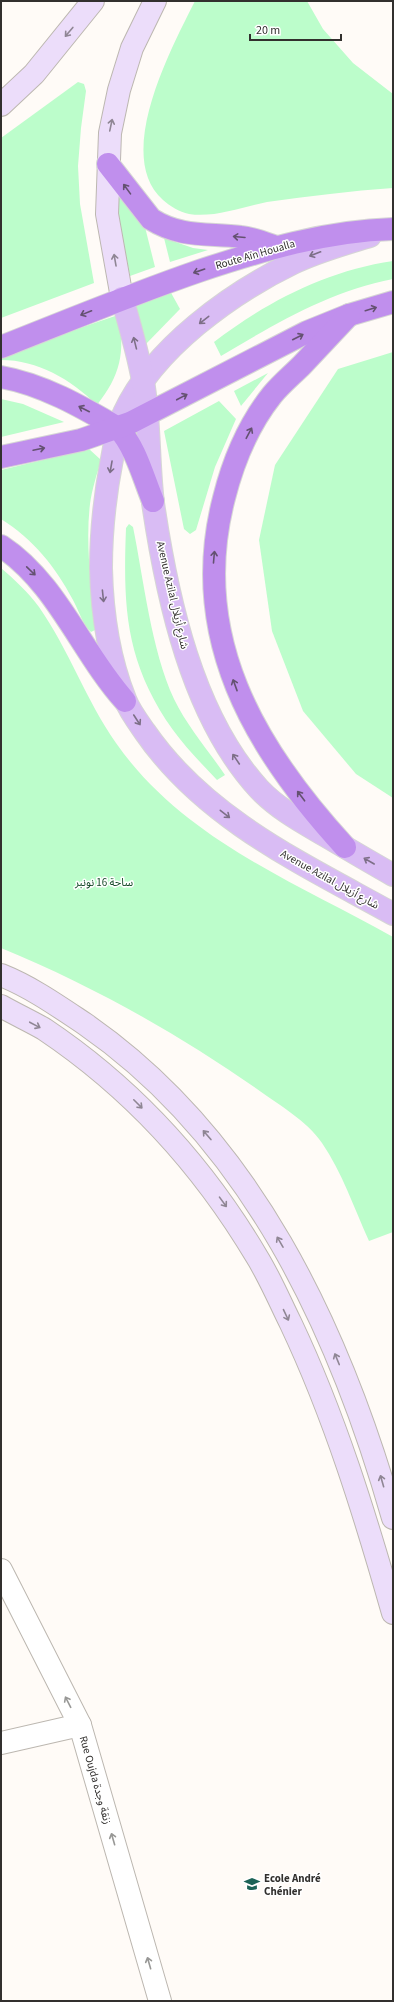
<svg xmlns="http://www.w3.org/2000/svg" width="394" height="2002" viewBox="0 0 394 2002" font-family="'Source Sans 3','Noto Sans Arabic',sans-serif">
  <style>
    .green { fill: #bcfdcb }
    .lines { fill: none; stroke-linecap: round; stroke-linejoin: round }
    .street-casing { stroke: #bcb7b0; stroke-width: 24 }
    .secondary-casing { stroke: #bcb7b0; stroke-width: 24 }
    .primary-casing { stroke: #d6d6d5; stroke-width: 24 }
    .highway-casing { stroke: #d6d6d5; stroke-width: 24 }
    .street { stroke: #fff; stroke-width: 22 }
    .secondary { stroke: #ecddfa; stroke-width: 22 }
    .primary { stroke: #d9bcf4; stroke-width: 22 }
    .highway { stroke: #c08fed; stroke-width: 22 }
    .oneway { stroke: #8f8694 }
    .oneway2 { stroke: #645171 }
    .oneway3 { stroke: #7d6f87 }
    .oneway4 { stroke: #989896 }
    .labels { text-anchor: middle; stroke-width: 3; stroke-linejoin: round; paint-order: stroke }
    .street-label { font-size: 11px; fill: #32302e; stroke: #fff }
    .park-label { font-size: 11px; fill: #154a28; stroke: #fff }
    .poi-label { font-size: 11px; font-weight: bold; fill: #32302e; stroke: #fff; text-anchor: start }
  </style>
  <rect width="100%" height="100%" fill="#fffbf7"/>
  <g class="green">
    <path d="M195,1h112l16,28 30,34 40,31v94c-42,3 -84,8 -126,14 -25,5 -53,16 -78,12 -10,-2 -19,-8 -26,-14 -50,-44 9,-153 32,-199z"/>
    <polygon points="78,82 84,84 86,91 81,128 78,166 80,204 94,283 1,318 1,138"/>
    <polygon points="117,185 144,223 155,267 130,276 119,219"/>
    <polygon points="164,238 193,248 208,250 170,262"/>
    <path d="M393,261v18c-63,12 -118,45 -172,77l-7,-14c54,-41 112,-71 179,-81z"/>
    <polygon points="170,291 180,309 144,346 131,305"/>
    <path d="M118,315c8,37 2,61 -21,90 -27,-26 -59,-45 -96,-45v-5z"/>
    <polygon points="393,352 393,798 356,774 303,711 272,631 259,540 275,465 338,369"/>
    <polygon points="268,373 241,406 234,391"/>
    <polygon points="1,399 23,404 64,422 1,437"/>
    <polygon points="219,401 236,419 215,467 196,530 190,534 184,529 164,431"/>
    <path d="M89,449l12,11c-4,14 -9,29 -11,44 -5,42 2,85 5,126l-4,2c-8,-7 -13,-23 -18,-32 -18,-34 -39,-60 -72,-81v-49z"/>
    <path d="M129,524l4,3c11,54 18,122 41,172 13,27 34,51 51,76l-8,5c-15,-16 -31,-32 -44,-50 -48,-68 -50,-123 -47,-202z"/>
    <path d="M1,568c14,12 27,24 38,39 30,43 47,93 77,136 67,96 179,139 277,194v295l-24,9c-15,-33 -27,-69 -47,-98 -16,-23 -43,-38 -65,-54 -80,-56 -166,-104 -256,-141z"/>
  </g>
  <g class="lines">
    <defs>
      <g id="street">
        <polyline points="1,1570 80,1725 160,2001"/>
        <polyline points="1,1743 80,1725"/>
      </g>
      <g id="secondary">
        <polyline points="1,105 34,74 93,1"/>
        <polyline points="122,298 107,214 110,133 119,90 132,48 155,1"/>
        <path d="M1,975c30,12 57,31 84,49 166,115 254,305 308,494"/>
        <path d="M1,1006c14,8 29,15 43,23 88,59 159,137 213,228 13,21 23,45 34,67 44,93 74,191 102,289"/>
      </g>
      <g id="primary">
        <path d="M370,236c-26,8 -52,15 -77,27 -62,30 -139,85 -169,150 -7,14 -9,30 -12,46 -7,36 -11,72 -11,109 1,44 8,91 24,131 4,11 13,23 20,33 60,87 158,132 248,182"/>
        <path d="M122,298c8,28 16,55 21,83 7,40 5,81 10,122 14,95 39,213 106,286 19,20 43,33 67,47 22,13 44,26 67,39"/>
      </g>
      <g id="highway">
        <path d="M108,164l43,55c30,19 56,14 90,18 12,1 24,6 35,10"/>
        <path d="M1,347c66,-26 131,-53 198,-76 63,-21 127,-40 194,-42"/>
        <path d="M1,377c41,7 81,30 117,51 18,20 25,49 35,73"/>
        <polyline points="1,457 81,440 130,423 307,332 349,315 393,302"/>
        <path d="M1,546c56,37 80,106 124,155"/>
        <path d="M345,847c-91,-99 -157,-211 -121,-349 9,-36 25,-74 48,-103 9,-11 20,-20 30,-30 16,-17 31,-33 47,-50"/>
      </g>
    </defs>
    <use href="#street" class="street-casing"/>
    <use href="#secondary" class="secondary-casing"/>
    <use href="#primary" class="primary-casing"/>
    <use href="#highway" class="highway-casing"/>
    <use href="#street" class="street"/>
    <use href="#secondary" class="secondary"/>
    <use href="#primary" class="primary"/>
    <use href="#highway" class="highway"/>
  </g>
  <defs><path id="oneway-shaft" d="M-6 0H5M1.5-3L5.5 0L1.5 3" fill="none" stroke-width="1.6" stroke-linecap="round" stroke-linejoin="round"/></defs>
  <g class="oneway">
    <use href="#oneway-shaft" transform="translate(69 32) rotate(130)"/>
    <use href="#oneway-shaft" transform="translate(111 125) rotate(-78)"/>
    <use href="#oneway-shaft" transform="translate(115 260) rotate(-100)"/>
    <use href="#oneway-shaft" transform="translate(35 1025) rotate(28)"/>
    <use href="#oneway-shaft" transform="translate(138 1104) rotate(45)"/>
    <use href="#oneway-shaft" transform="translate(207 1135) rotate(-131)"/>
    <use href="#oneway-shaft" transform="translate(223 1202) rotate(54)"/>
    <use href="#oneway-shaft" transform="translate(280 1242) rotate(-120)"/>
    <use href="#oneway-shaft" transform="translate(286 1315) rotate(65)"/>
    <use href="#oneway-shaft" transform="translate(337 1359) rotate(-112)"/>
    <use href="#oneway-shaft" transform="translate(382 1481) rotate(-106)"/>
  </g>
  <g class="oneway2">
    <use href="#oneway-shaft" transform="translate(127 189) rotate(-126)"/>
    <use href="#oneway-shaft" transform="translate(239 237) rotate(-175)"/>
    <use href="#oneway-shaft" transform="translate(199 271) rotate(161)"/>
    <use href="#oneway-shaft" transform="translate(371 309) rotate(-17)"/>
    <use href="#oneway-shaft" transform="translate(86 313) rotate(158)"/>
    <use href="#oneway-shaft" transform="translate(298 337) rotate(-27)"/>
    <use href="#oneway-shaft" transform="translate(182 397) rotate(-28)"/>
    <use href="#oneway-shaft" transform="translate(84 409) rotate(-153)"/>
    <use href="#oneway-shaft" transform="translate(249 433) rotate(-62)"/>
    <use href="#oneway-shaft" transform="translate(39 449) rotate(-12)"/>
    <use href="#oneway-shaft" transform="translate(214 557) rotate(-85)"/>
    <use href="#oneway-shaft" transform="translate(31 571) rotate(44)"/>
    <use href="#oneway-shaft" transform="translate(235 685) rotate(-110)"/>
    <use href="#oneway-shaft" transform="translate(301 796) rotate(-127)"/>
  </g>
  <g class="oneway3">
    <use href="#oneway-shaft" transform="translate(315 254) rotate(159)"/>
    <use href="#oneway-shaft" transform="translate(204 320) rotate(142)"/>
    <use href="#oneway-shaft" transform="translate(135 343) rotate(-104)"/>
    <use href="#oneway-shaft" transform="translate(111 467) rotate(100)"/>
    <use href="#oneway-shaft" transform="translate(103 596) rotate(84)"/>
    <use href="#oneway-shaft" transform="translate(137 720) rotate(57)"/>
    <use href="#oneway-shaft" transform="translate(236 759) rotate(-124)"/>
    <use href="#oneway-shaft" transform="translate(225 814) rotate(38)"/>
    <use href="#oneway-shaft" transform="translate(369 861) rotate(-150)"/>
  </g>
  <g class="oneway4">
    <use href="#oneway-shaft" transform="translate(68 1702) rotate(-117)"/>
    <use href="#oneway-shaft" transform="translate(113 1839) rotate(-106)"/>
    <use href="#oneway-shaft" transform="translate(149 1963) rotate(-106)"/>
  </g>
  <defs>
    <symbol id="school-bare" viewBox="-9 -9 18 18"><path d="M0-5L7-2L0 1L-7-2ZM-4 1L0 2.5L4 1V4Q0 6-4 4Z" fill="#1c6357" stroke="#fff" stroke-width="2.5" paint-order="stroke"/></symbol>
  </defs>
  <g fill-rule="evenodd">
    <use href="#school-bare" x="241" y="1873" width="22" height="22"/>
  </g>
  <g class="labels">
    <g class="street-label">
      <text transform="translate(255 254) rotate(-16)" y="4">Route Aïn Houalla</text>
      <text transform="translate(173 595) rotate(77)" y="4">Avenue Azilal شارع أزيلال</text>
      <text transform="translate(330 879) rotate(29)" y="4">Avenue Azilal شارع أزيلال</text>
      <text transform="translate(96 1780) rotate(74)" y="4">Rue Oujda زنقة وجدة</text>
    </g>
    <g class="park-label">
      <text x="104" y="886">ساحة 16 نونبر</text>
    </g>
    <g class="poi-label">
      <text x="264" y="1882">Ecole André<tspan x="264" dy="13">Chénier</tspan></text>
    </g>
  </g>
  <rect width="394" height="2002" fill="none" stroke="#32302e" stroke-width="4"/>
  <path d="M250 34v6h91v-6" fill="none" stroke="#32302e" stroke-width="2"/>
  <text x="256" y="34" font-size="12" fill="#32302e" stroke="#ffffff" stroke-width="3" paint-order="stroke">20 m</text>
</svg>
